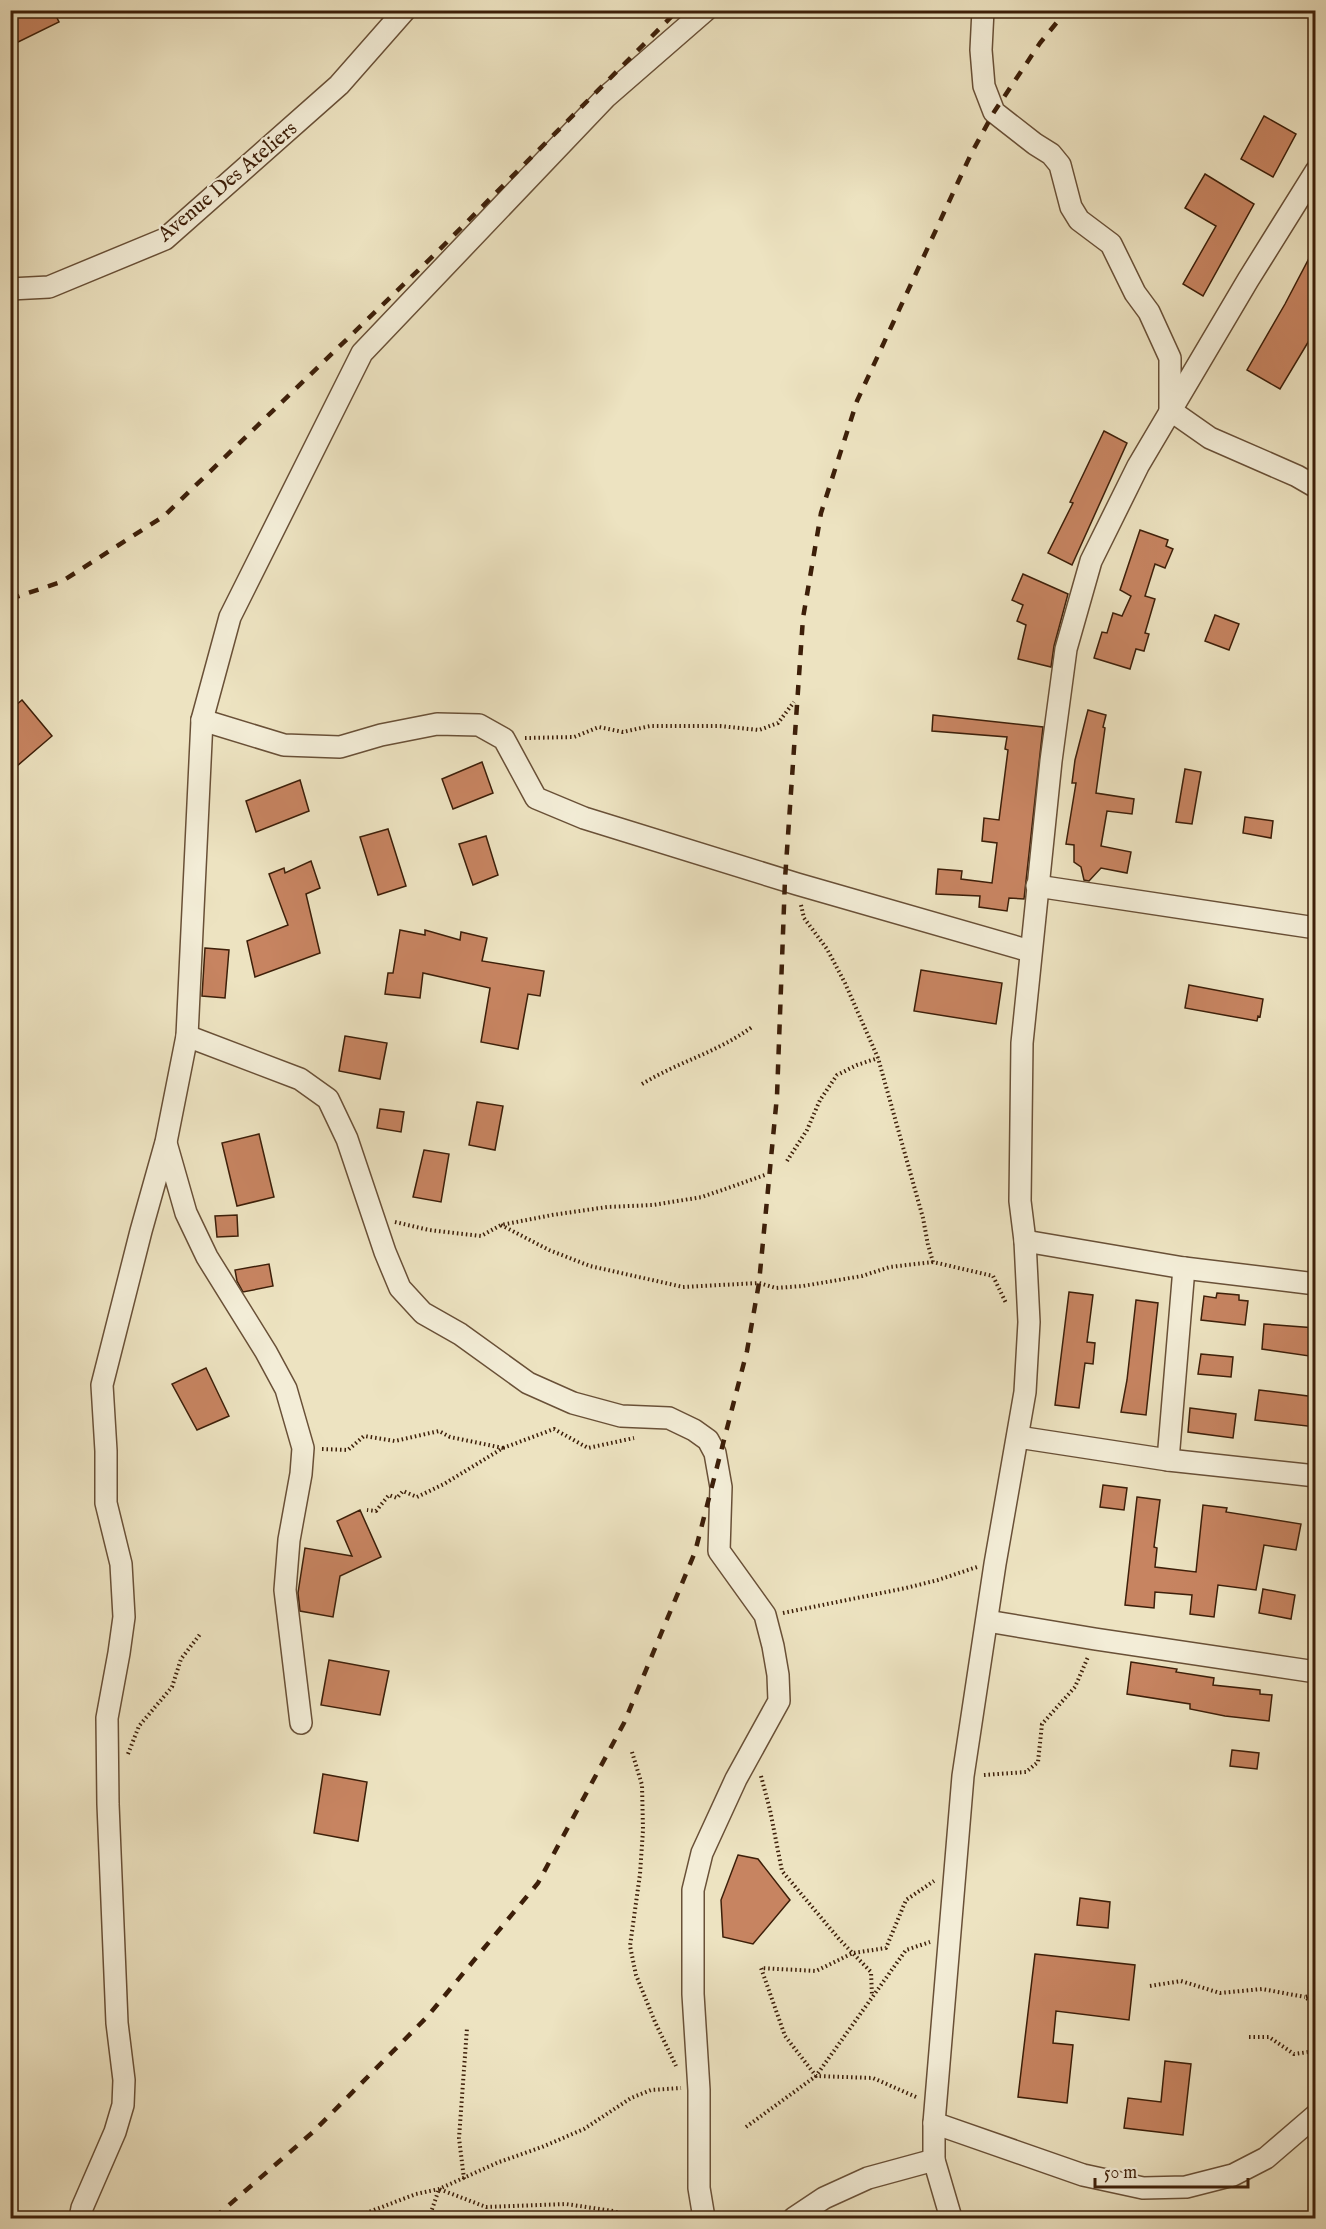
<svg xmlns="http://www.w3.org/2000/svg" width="1326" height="2229" viewBox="0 0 1326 2229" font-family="'IM FELL English',serif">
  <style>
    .building { fill: #c78461; stroke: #3d1f09; stroke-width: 1.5 }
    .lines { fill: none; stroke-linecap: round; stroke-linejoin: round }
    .minor-casing { stroke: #695037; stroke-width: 24 }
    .path { stroke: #3d1f09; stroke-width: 4; stroke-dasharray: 1.5 3; stroke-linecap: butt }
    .minor { stroke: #f3edd7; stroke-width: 21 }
    .rail { stroke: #3d1f09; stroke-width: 4.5; stroke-dasharray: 10 10; stroke-linecap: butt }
    .labels { text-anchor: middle; stroke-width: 4.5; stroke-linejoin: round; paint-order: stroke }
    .street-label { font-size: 21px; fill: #3d1f09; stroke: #f3edd7 }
  </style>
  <rect width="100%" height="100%" fill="#ede3c1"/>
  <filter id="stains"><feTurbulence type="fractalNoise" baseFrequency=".00333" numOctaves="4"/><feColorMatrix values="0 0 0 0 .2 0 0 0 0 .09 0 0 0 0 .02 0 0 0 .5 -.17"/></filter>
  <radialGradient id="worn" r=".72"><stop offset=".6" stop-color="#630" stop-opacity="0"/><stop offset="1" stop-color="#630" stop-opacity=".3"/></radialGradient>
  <g class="building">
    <polygon points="10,10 53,10 59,22 10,46"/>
    <polygon points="1264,116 1296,134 1273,177 1241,159"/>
    <polygon points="1205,174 1254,204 1203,296 1183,284 1216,226 1185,208"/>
    <polygon points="1316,245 1316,329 1280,389 1247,370 1285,304"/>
    <polygon points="1104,431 1127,443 1072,565 1048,553 1073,503 1070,502"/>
    <polygon points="1140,530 1168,540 1166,546 1173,549 1165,568 1155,564 1145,596 1155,599 1145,633 1149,634 1144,651 1136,649 1130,669 1094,658 1102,632 1107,633 1113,613 1122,616 1131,596 1120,590"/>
    <polygon points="1023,574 1068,594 1054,646 1051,667 1018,659 1026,625 1017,621 1023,605 1012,600"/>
    <polygon points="1215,615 1239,624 1229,650 1205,641"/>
    <polygon points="22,700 52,736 10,772 10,710"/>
    <polygon points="1088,710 1106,715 1103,727 1105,728 1096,793 1134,799 1132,814 1107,811 1101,846 1131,852 1127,873 1101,868 1089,881 1084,880 1081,867 1074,862 1074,845 1066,844 1076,783 1072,783 1075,760"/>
    <polygon points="933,715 1043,727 1024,899 1009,898 1007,911 979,907 980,896 936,894 938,869 962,871 961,879 992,883 997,843 982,841 984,818 999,820 1008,750 1005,749 1007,737 932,731"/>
    <polygon points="482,762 493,793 453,809 442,779"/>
    <polygon points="1185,769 1201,772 1192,824 1176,822"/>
    <polygon points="300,780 309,811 256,832 246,801"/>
    <polygon points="1245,817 1273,821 1271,838 1243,833"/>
    <polygon points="388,829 406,886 378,895 360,837"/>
    <polygon points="486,836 498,875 473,885 459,844"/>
    <polygon points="311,861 320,888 306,894 320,953 255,977 247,941 288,925 269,874 284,868 285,873"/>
    <polygon points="400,930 425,935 425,930 460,940 461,932 487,938 482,961 544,971 540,996 528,994 518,1049 481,1042 490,988 423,973 420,998 385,994 388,973 393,973"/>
    <polygon points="205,948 229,950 225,998 202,996"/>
    <polygon points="921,970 1002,983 996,1024 914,1011"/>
    <polygon points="1189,985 1263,999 1260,1017 1258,1016 1257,1021 1185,1008"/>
    <polygon points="345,1036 387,1043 380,1079 339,1071"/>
    <polygon points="477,1102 503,1106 495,1150 469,1145"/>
    <polygon points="380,1109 404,1112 401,1132 377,1128"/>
    <polygon points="259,1134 274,1197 237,1206 222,1143"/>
    <polygon points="424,1150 449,1154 441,1202 413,1197"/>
    <polygon points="237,1215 238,1236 217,1237 215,1216"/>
    <polygon points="269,1264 273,1286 243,1292 237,1281 235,1270"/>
    <polygon points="1069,1292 1093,1295 1087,1342 1095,1343 1093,1364 1085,1363 1079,1408 1055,1405"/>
    <polygon points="1217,1293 1239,1295 1239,1300 1248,1301 1245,1325 1201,1320 1204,1296 1216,1298"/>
    <polygon points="1136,1300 1158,1303 1146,1415 1121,1412 1127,1380"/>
    <polygon points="1264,1324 1316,1328 1316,1357 1262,1349"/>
    <polygon points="1201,1354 1233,1357 1231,1377 1198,1374"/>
    <polygon points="206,1368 229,1416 197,1430 172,1384"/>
    <polygon points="1259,1390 1316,1397 1316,1427 1255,1420"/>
    <polygon points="1190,1408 1236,1414 1233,1438 1188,1432"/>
    <polygon points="1103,1485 1127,1488 1124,1510 1100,1507"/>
    <polygon points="1137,1497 1160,1500 1154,1547 1157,1548 1155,1567 1196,1572 1203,1505 1227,1508 1226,1512 1301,1524 1296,1550 1264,1545 1256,1590 1218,1585 1214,1617 1190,1614 1192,1595 1155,1592 1154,1608 1125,1605"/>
    <polygon points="360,1510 381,1557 340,1576 333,1617 300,1611 298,1593 305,1548 352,1556 337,1521"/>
    <polygon points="1263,1589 1295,1595 1291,1619 1259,1613"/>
    <polygon points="329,1660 389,1671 380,1715 321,1705"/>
    <polygon points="1131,1662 1177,1669 1176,1672 1214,1678 1213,1685 1260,1690 1260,1694 1272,1695 1269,1721 1225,1716 1190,1709 1190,1704 1127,1694"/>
    <polygon points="1232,1750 1259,1753 1257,1769 1230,1766"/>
    <polygon points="323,1774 367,1782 358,1841 314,1833"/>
    <polygon points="738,1855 758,1859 790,1900 753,1944 723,1937 721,1900"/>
    <polygon points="1080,1898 1110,1902 1108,1928 1077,1925"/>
    <polygon points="1035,1954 1135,1965 1129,2020 1056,2011 1053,2043 1073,2045 1067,2103 1018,2097"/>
    <polygon points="1165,2061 1191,2064 1183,2135 1124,2128 1128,2098 1161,2102"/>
  </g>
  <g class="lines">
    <defs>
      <g id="minor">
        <polyline points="983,10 981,50 984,86 994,112 1035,144 1051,154 1060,165 1071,207 1079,220 1111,244 1135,293 1149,312 1170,358 1170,410 1210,438 1297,476 1316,487"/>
        <polyline points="10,289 49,287 165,239 339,85 405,10"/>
        <polyline points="202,720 284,745 340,747 381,735 437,724 479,725 504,739 536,798 584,818 797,884 1030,951"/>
        <polyline points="1037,886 1316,928"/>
        <polyline points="187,1036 300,1079 328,1099 347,1139 385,1252 400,1288 423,1313 460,1334 528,1383 573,1403 621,1416 669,1418 694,1430 708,1440 715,1453 721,1487 719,1551 765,1615 773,1646 778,1675 779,1701 736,1779 702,1853 693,1890 693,1994 699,2090 699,2188 704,2218"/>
        <polyline points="166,1143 186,1213 207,1257 266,1352 286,1389 303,1448 301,1474 289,1540 285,1590 301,1723"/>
        <polyline points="1025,1241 1184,1268 1316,1284"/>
        <polyline points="1018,1437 1168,1460 1316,1476"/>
        <polyline points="1168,1460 1184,1268"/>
        <polyline points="987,1621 1095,1639 1316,1672"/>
        <polyline points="934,2123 1083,2175 1143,2188 1186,2187 1233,2175 1266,2158 1316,2115"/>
        <polyline points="80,2218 82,2208 115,2132 123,2105 124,2080 117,2023 108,1804 107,1718 119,1653 124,1617 121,1564 106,1503 106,1451 102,1385 141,1231 166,1142 187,1036 202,720 230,617 362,353 606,97 706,10"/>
        <polyline points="794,2218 824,2198 868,2178 934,2160"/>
        <polyline points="951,2218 934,2160 934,2123 963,1776 995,1564 1025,1392 1029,1322 1025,1241 1020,1201 1022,1043 1051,761 1066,649 1091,561 1138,466 1248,280 1316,171"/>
      </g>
    </defs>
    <use href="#minor" class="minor-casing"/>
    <g class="path">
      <polyline points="525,738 574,737 599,727 623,732 650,726 720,726 759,730 778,723 794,702"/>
      <polyline points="801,905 804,918 827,949 845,983 878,1058 923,1218 928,1245 933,1262 993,1276 1006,1303"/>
      <path d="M642,1084c38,-23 74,-31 110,-57"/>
      <polyline points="787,1161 807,1130 820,1100 837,1075 857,1065 878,1058"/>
      <polyline points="395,1222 429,1230 481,1236 501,1225 552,1215 607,1207 653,1205 702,1197 765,1175"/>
      <polyline points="501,1225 549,1250 590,1266 683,1287 759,1283 776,1288 803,1286 862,1276 890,1267 933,1262"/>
      <polyline points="503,1448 554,1429 588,1448 634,1438"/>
      <polyline points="322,1449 348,1450 364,1436 395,1441 439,1431 450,1437 503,1448 444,1484 417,1497 403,1491 397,1498 389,1495 376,1511 367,1510"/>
      <polyline points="783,1613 906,1588 938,1580 977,1567"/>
      <polyline points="632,1752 642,1785 643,1830 640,1874 630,1946 636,1975 655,2022 676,2066"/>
      <polyline points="128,1754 139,1726 172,1687 181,1659 201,1633"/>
      <polyline points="984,1775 1026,1772 1038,1762 1042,1724 1075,1687 1088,1657"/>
      <polyline points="761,1776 770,1810 782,1871 839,1939 871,1972 872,1996"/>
      <polyline points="1150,1986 1181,1981 1220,1993 1262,1989 1305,1997"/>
      <polyline points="1316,1994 1305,1997 1316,2005"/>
      <polyline points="1249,2037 1269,2037 1294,2054 1316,2051"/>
      <polyline points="916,2097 873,2078 816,2076 785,2036 761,1968 816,1971 853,1953 886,1948 906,1900 934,1881"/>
      <polyline points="746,2127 816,2076 906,1950 930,1942"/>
      <polyline points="464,2179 459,2138 467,2028"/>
      <polyline points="353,2218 416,2194 439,2189 499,2162 542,2147 584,2129 631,2098 651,2090 681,2088"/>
      <polyline points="429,2218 439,2189 486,2207 566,2204 613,2211 637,2218"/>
      <polyline points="607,2218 613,2211"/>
    </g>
    <use href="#minor" class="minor"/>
    <g class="rail">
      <polyline points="10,599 61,582 164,516 433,256 678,10"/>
      <polyline points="214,2218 313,2132 427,2017 538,1883 624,1723 695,1552 747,1351 759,1283 777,1096 785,879 803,618 821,513 857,401 971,154 994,112 1040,43 1067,10"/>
    </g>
  </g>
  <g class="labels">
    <g class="street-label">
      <text transform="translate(227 181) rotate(-40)" y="7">Avenue Des Ateliers</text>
    </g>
  </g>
  <rect width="1326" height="2229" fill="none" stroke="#ede3c1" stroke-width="36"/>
  <rect x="12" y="12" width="1302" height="2205" fill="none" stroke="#3d1f09" stroke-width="3"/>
  <rect x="18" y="18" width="1290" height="2193" fill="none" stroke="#3d1f09" stroke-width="1.5"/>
  <path d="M1095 2178v9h153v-9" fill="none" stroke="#3d1f09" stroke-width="3"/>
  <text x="1104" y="2178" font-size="18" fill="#3d1f09" stroke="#f3edd7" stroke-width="4.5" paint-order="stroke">50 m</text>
  <rect width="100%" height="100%" filter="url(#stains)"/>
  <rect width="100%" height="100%" fill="url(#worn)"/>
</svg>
